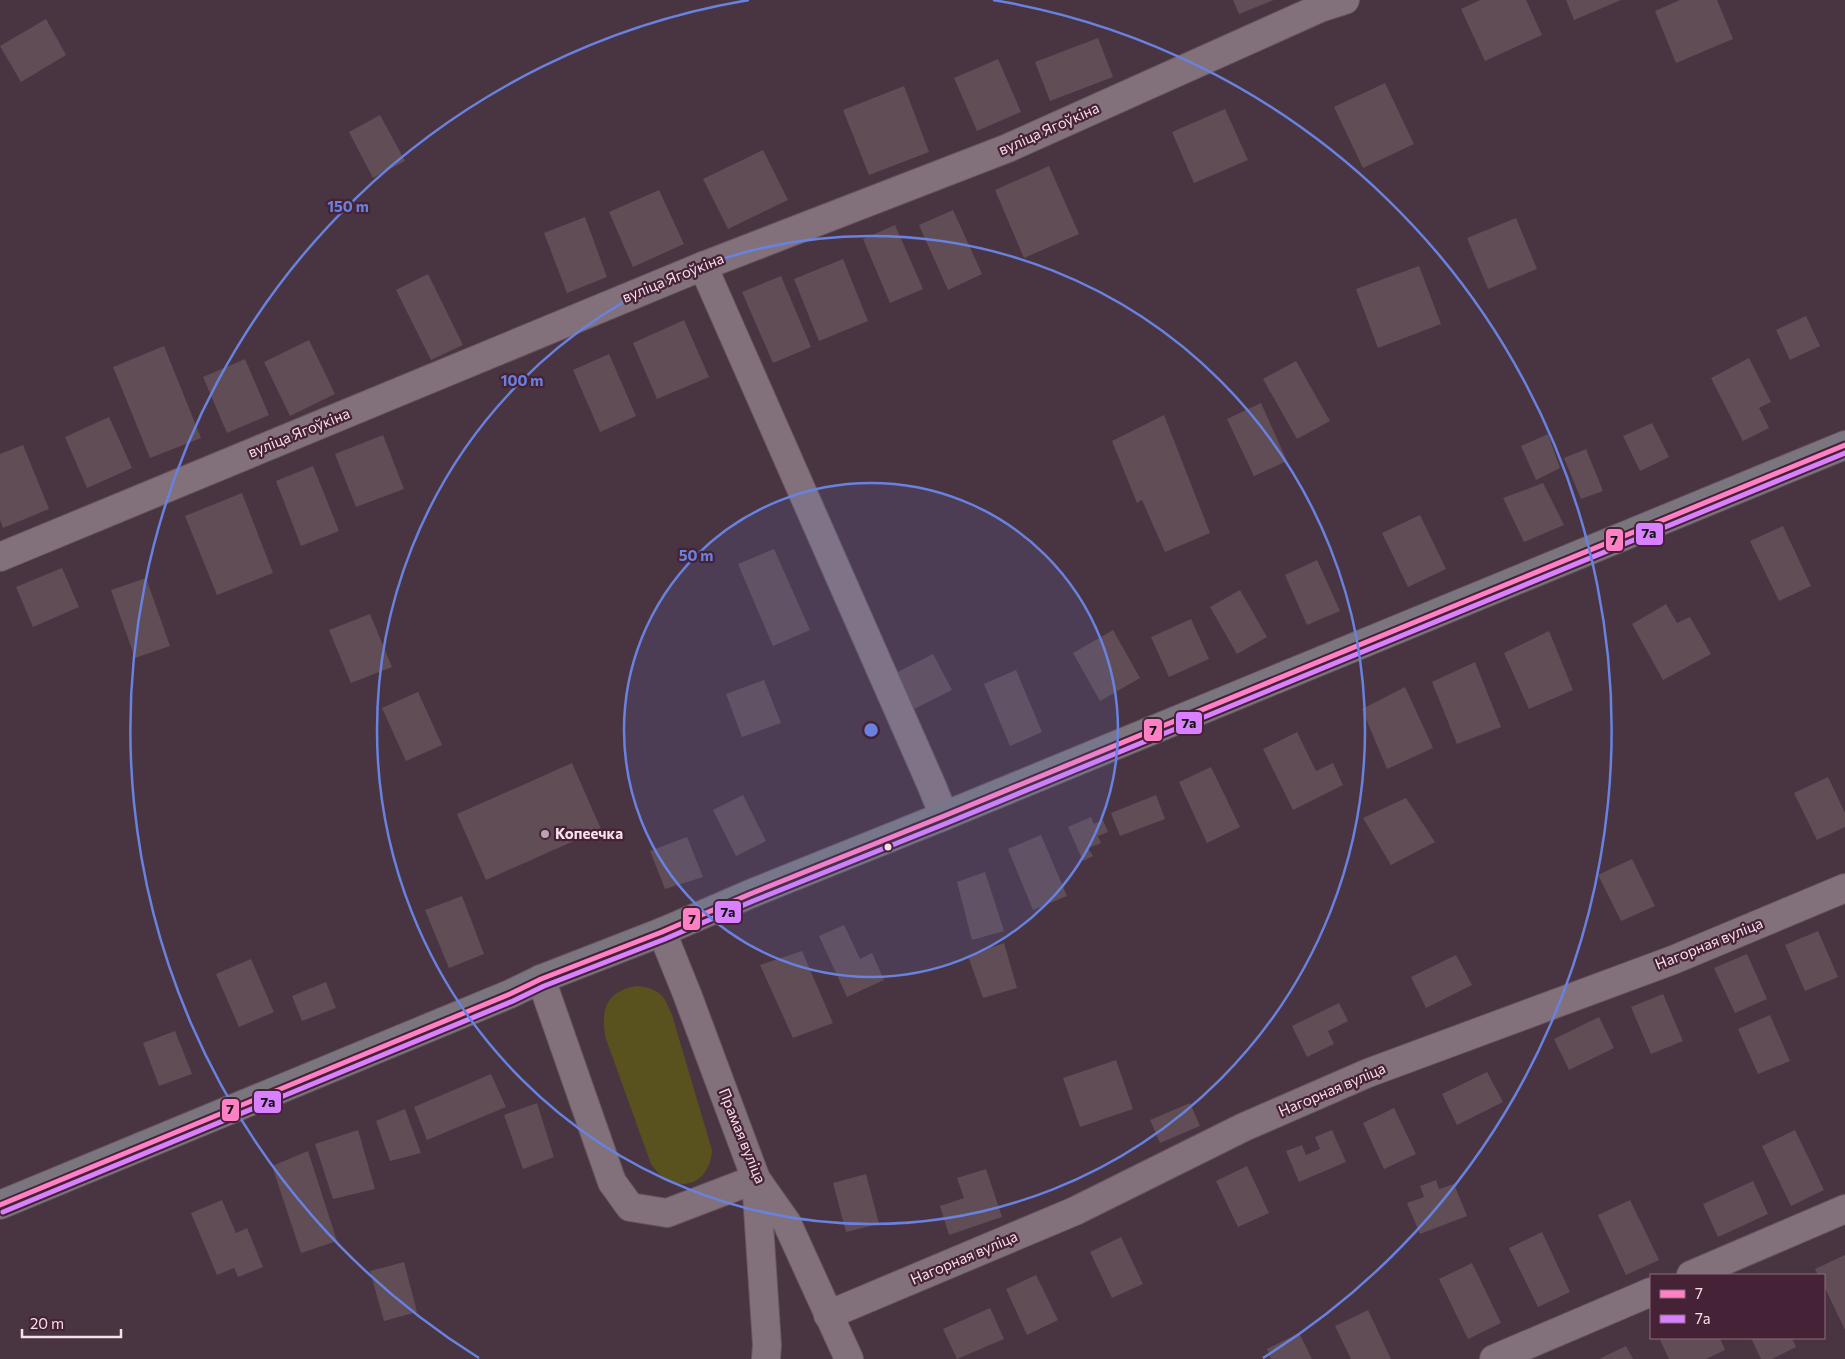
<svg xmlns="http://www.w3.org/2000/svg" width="1845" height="1359" viewBox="0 0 1845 1359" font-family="Commissioner,sans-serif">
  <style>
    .green { fill: #59511e }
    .building { fill: #604d55 }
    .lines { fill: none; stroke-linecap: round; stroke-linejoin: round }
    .minor-casing { stroke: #66545e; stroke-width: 30 }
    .major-casing { stroke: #66545e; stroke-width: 30 }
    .minor { stroke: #82717b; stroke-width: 28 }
    .major { stroke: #7a757f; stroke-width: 28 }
    .bus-1-casing { stroke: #462237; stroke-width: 9 }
    .bus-2-casing { stroke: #462237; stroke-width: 9 }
    .bus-1 { stroke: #ff80c5; stroke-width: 5 }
    .bus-2 { stroke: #d880ff; stroke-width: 5 }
    .ring { fill: none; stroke: #6981df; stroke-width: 2.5 }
    .poi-dot { fill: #baa3b0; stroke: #462237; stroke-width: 2 }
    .bus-dot { fill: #f7dfeb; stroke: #462237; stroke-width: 2 }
    .labels { text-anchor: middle; stroke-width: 4.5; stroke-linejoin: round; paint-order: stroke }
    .street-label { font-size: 15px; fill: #f7dfeb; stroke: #462237 }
    .poi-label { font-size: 15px; font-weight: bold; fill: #f7dfeb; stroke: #462237; text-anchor: start }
    .centre { fill: #6981df; stroke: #462237; stroke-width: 2.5 }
    .ring-label { font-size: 15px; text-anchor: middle; font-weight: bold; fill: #6981df; stroke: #462237; stroke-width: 4.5; stroke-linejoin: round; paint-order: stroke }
    .line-badge { stroke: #462237; stroke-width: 2 }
    .pale-badge-label { font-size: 14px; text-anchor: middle; font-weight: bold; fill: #111 }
  </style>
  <rect width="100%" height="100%" fill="#493441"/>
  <path class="green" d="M637,986c23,3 27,9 35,29l40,135c-2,38 -40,46 -61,14l-45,-125c-6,-28 -1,-48 31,-53z"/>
  <g class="building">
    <polygon points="1233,0 1274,0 1239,14"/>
    <polygon points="1480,0 1526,0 1542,35 1485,61 1461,9"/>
    <polygon points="1566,0 1621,0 1574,20"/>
    <polygon points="1680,0 1717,0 1733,39 1676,63 1655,11"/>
    <polygon points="46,19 66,55 21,82 0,46"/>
    <polygon points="1098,38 1113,77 1050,101 1035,62"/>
    <polygon points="998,59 1021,112 977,131 954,78"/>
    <polygon points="1385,83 1414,144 1363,168 1334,107"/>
    <polygon points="904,86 929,152 869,175 843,110"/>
    <polygon points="1225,109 1248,160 1194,183 1172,132"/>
    <polygon points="380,115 405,161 373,178 349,132"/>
    <polygon points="763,150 788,200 728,229 703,179"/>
    <polygon points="1049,166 1079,234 1024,258 995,190"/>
    <polygon points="659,190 684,244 633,267 609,212"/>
    <polygon points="953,210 982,274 948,290 919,225"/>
    <polygon points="585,217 607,277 567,293 544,233"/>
    <polygon points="1516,218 1537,269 1488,289 1467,238"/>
    <polygon points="895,225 923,289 890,303 863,239"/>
    <polygon points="843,259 868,321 819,341 794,279"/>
    <polygon points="1419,266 1441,324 1378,348 1356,289"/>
    <polygon points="428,274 463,345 431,360 396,290"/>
    <polygon points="781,276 811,347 773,363 742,292"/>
    <polygon points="1806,316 1820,346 1790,360 1776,330"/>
    <polygon points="684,320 709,377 657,399 633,343"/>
    <polygon points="309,340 335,394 290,416 264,362"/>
    <polygon points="164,346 201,438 150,458 113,367"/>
    <polygon points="609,354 636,416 600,432 573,370"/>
    <polygon points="1749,358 1771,402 1759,408 1769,428 1743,441 1711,378"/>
    <polygon points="245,359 269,415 227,433 203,377"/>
    <polygon points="1296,361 1330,421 1297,439 1263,379"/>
    <polygon points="1261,403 1287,461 1254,476 1227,419"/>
    <polygon points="1164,415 1210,533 1165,552 1142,500 1137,503 1112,441"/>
    <polygon points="109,417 132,468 87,488 65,437"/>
    <polygon points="1652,423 1669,457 1640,471 1623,436"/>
    <polygon points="1548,434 1560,468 1536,480 1521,446"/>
    <polygon points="383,435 404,489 356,507 335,454"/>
    <polygon points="23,445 49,509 3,528 0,520 0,454"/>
    <polygon points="1586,449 1603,491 1581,499 1564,458"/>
    <polygon points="313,466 339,531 301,546 276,481"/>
    <polygon points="1543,483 1564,525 1524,542 1503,498"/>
    <polygon points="242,493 273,573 217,595 185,516"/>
    <polygon points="1420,515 1446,569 1408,587 1382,533"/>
    <polygon points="1783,526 1811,586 1779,601 1750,541"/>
    <polygon points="774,549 810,630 773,646 738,564"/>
    <polygon points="1317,560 1340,611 1307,625 1285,575"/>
    <polygon points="62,568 79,607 33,627 16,587"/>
    <polygon points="146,578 170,646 135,658 111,590"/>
    <polygon points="1240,590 1267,637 1237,654 1210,607"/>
    <polygon points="1666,604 1677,623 1690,617 1711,654 1663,680 1632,624"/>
    <polygon points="370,614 392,667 351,683 329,630"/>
    <polygon points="1191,619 1209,659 1169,677 1151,637"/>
    <polygon points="1113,630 1140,678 1100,701 1073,653"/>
    <polygon points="1549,631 1573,690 1529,709 1504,653"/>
    <polygon points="933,654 952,690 910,711 892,675"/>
    <polygon points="1475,662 1501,727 1457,744 1432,682"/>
    <polygon points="1016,670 1042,732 1010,746 984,684"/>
    <polygon points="764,680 781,723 742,737 726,694"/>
    <polygon points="1405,687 1433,748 1387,769 1362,709"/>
    <polygon points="418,692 442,745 406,761 382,708"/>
    <polygon points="1297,732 1316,771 1333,763 1343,785 1293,810 1263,749"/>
    <polygon points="572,763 601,829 486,880 457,814"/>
    <polygon points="1211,767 1240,827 1207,843 1179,782"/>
    <polygon points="1828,777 1845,813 1845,827 1817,840 1794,793"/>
    <polygon points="743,795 766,841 736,856 713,810"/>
    <polygon points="1156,795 1165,819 1120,836 1111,813"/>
    <polygon points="1406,798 1435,842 1391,865 1363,818"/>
    <polygon points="1091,817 1094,824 1103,820 1108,832 1098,836 1101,843 1088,848 1093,856 1083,861 1068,827"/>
    <polygon points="1041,835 1067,896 1033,910 1008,849"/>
    <polygon points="687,837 703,877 665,889 650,851"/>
    <polygon points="1632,859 1655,906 1621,921 1598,875"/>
    <polygon points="985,872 1004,931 972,940 957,882"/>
    <polygon points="462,896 484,954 449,968 425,910"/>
    <polygon points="844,925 860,959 872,953 884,980 847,997 819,936"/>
    <polygon points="1818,931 1838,977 1805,991 1785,945"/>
    <polygon points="1004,943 1017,988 983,998 968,956"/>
    <polygon points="802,951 833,1023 793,1038 760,965"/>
    <polygon points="1747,954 1767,999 1735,1013 1714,968"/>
    <polygon points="1456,955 1472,985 1426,1008 1411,977"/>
    <polygon points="251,959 274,1012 239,1027 216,974"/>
    <polygon points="326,982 336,1008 302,1021 292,996"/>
    <polygon points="1663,994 1683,1041 1651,1054 1631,1007"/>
    <polygon points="1339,1003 1348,1021 1328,1031 1334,1044 1307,1057 1292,1026"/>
    <polygon points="1770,1015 1790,1061 1758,1074 1738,1029"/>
    <polygon points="1599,1017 1614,1048 1569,1070 1554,1039"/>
    <polygon points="175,1031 192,1074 159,1086 143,1043"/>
    <polygon points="1116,1060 1133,1109 1080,1127 1063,1078"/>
    <polygon points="1487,1072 1503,1102 1457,1125 1442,1094"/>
    <polygon points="491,1074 506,1107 427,1140 414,1107"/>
    <polygon points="537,1103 554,1157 523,1169 504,1115"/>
    <polygon points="1190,1103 1200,1126 1160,1143 1150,1120"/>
    <polygon points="1394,1108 1416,1154 1384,1169 1363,1123"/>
    <polygon points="405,1109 421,1153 390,1161 376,1121"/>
    <polygon points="358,1130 375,1189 333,1199 315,1144"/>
    <polygon points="1332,1130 1346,1162 1299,1182 1286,1151 1302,1145 1306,1155 1320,1149 1315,1137"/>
    <polygon points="1795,1130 1824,1190 1791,1206 1762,1146"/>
    <polygon points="308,1151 337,1241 301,1253 272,1166"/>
    <polygon points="1247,1166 1269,1213 1238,1227 1216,1181"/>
    <polygon points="986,1169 1002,1217 949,1235 940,1206 964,1198 957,1178"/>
    <polygon points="866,1174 879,1224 846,1232 833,1183"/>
    <polygon points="1436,1180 1439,1189 1454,1184 1467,1216 1420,1234 1407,1203 1424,1197 1420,1186"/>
    <polygon points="1753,1181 1768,1214 1718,1237 1703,1204"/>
    <polygon points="222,1200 236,1233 247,1228 263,1267 238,1277 234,1268 217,1275 191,1213"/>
    <polygon points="1630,1200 1659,1260 1626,1275 1598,1215"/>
    <polygon points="1542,1232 1570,1292 1538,1307 1509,1248"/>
    <polygon points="1121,1237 1143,1284 1112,1298 1090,1252"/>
    <polygon points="1845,1255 1845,1330 1824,1286 1824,1275 1818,1275 1815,1269"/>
    <polygon points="404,1262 417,1312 384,1321 370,1271"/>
    <polygon points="1472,1263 1501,1323 1468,1339 1439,1279"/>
    <polygon points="1036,1275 1058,1320 1027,1335 1006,1289"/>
    <polygon points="990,1308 1004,1339 957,1359 943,1329"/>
    <polygon points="1368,1310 1391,1359 1351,1359 1335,1326"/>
    <polygon points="1299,1333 1312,1359 1271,1359 1267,1349"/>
    <polygon points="1665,1338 1720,1338 1725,1350 1706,1359 1669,1359 1660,1340"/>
    <polygon points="1751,1338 1792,1338 1796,1347 1772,1359 1761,1359"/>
    <polygon points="1626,1346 1633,1359 1599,1359"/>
  </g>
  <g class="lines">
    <defs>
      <g id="minor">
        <polyline points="703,266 931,784 944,816"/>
        <polyline points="0,557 703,266 1008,148 1320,8 1345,0"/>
        <polyline points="662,932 687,994 756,1179 787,1223 849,1359"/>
        <polyline points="541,979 612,1182 630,1207 667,1213 756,1179"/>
        <polyline points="756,1179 767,1345 766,1359"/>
        <polyline points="1691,1275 1845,1209"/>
        <polyline points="828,1315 1075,1211 1244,1127 1368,1073 1673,960 1845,888"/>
        <polyline points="1494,1359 1651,1292"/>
      </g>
      <polyline id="major" points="0,1205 510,994 541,979 662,932 750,894 944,816 1845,445"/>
    </defs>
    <use href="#minor" class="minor-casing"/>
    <use href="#major" class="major-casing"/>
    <use href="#minor" class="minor"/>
    <use href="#major" class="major"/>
    <defs>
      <polyline id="bus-1" points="0,1205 510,994 541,979 662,932 750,894 944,816 1845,445"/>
      <polyline id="bus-2" points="3,1212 513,1001 544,986 665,939 753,901 947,823 1845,453"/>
    </defs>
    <use href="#bus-1" class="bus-1-casing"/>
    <use href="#bus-2" class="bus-2-casing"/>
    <use href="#bus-1" class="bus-1"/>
    <use href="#bus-2" class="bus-2"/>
  </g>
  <circle cx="871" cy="730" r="247" fill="#6981df" fill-opacity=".12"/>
  <g class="ring">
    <circle cx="871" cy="730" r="247"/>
    <circle cx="871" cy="730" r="494"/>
    <path d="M479 1358A740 740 0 0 1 749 0M993 0A740 740 0 0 1 1263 1358"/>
  </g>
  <circle class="poi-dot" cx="545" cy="834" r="5"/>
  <circle class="bus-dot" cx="888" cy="847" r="4.5"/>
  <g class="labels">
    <g class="street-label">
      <text transform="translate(1049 129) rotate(-24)" y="5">вуліца Ягоўкіна</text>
      <text transform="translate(673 278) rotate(-22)" y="5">вуліца Ягоўкіна</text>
      <text transform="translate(299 433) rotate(-22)" y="5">вуліца Ягоўкіна</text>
      <text transform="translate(1709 944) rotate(-22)" y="5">Нагорная вуліца</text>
      <text transform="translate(1332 1090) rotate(-23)" y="5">Нагорная вуліца</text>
      <text transform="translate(742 1136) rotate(68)" y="5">Прамая вуліца</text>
      <text transform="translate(964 1258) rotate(-23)" y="5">Нагорная вуліца</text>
    </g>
    <g class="poi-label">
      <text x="555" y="839">Копеечка</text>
    </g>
  </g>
  <circle cx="871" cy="730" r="8" class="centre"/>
  <g class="ring-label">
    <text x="348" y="212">150 m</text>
    <text x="522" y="386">100 m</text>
    <text x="696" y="561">50 m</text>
  </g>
  <g class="line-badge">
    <rect x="1635" y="522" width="29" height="24" rx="5" fill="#d880ff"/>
    <rect x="1605" y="528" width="19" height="24" rx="5" fill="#ff80c5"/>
    <rect x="1175" y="711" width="28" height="24" rx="5" fill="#d880ff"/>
    <rect x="1143" y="718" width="20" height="24" rx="5" fill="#ff80c5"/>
    <rect x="714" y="900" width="28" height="24" rx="5" fill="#d880ff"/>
    <rect x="682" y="907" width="19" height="24" rx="5" fill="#ff80c5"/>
    <rect x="253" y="1090" width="29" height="24" rx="5" fill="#d880ff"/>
    <rect x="221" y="1098" width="19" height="24" rx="5" fill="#ff80c5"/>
  </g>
  <g class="pale-badge-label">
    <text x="1649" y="538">7а</text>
    <text x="1614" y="545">7</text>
    <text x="1189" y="728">7а</text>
    <text x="1153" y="735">7</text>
    <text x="728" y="917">7а</text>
    <text x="692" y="924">7</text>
    <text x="268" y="1107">7а</text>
    <text x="230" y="1114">7</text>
  </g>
  <rect x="1650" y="1274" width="175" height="65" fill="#462237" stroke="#8d6e7f"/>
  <rect x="1660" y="1290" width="25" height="8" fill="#ff80c5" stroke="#8d6e7f"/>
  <text x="1695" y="1299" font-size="15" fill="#f7dfeb">7</text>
  <rect x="1660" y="1315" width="25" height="8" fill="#d880ff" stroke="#8d6e7f"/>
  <text x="1695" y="1324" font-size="15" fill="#f7dfeb">7а</text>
  <path d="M22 1329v8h99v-8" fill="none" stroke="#f7dfeb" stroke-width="2.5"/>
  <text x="30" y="1329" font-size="15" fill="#f7dfeb" stroke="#462237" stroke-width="4" paint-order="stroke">20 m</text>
</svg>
